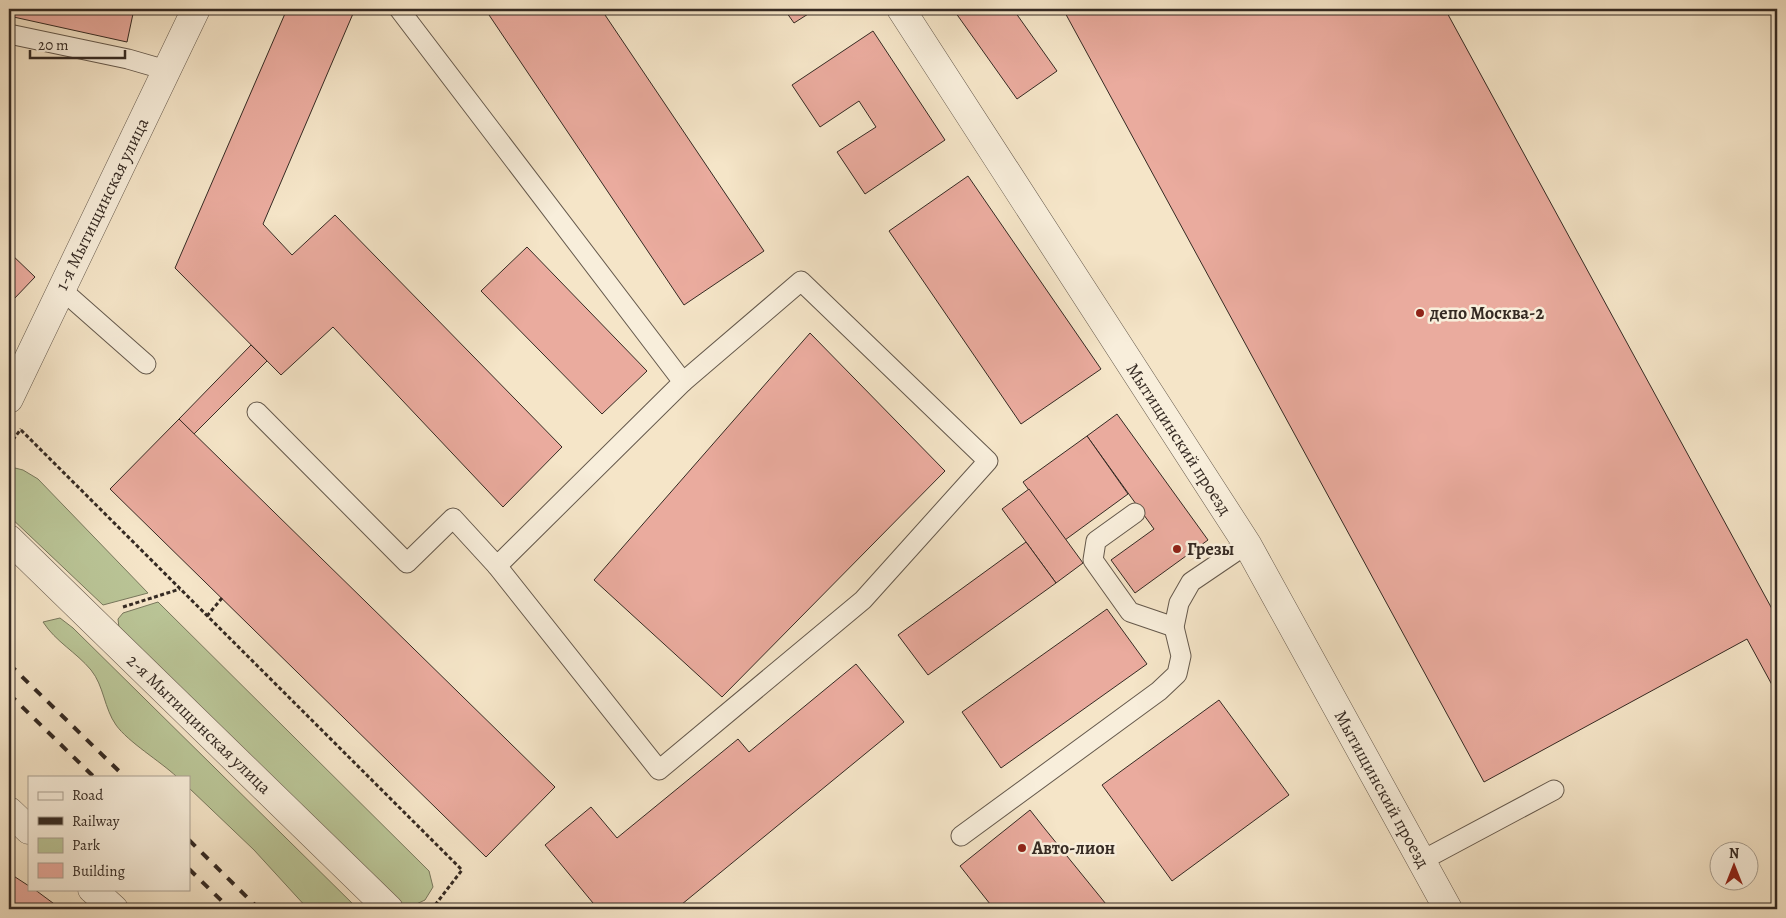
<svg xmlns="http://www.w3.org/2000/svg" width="1786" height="918" viewBox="0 0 1786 918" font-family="Alegreya,serif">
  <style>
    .green { fill: #bac597; stroke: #78785d }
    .building { fill: #eaab9e; stroke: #352a23 }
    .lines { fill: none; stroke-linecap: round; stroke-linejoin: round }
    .service-casing { stroke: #65594c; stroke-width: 21 }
    .minor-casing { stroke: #65594c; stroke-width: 29 }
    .path { stroke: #352a23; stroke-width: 3; stroke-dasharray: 4 2.5; stroke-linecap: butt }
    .service { stroke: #f8eedb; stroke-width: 19 }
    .minor { stroke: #f8eedb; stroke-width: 28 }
    .rail { stroke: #352a23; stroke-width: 4; stroke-dasharray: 9 9; stroke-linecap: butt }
    .poi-dot { fill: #8f2418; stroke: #f8eedb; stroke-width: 2 }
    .labels { text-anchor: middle; stroke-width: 5; stroke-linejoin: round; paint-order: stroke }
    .street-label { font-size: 18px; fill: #352a23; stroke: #f8eedb }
    .poi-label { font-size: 18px; font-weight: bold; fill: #352a23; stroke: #f8eedb; text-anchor: start }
  </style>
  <rect width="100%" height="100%" fill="#f5e5c8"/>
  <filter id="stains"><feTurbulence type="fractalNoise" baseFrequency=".004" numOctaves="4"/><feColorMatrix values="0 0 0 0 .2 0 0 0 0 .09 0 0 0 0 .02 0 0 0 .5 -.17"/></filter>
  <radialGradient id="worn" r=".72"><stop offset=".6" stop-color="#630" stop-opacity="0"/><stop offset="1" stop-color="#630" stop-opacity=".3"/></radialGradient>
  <g class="green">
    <polygon points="15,468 23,470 38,479 148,593 103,605 9,516 9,470"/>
    <polygon points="158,602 429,871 433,887 425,900 410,907 395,900 119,628 118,619 123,613"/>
    <path d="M60,618l13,10 285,281h-50l-54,-59 -65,-62v-11h-12c-17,-16 -49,-35 -61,-52 -12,-17 -12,-39 -25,-55 -15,-18 -35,-28 -48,-48z"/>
  </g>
  <g class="building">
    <polygon points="9,9 134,9 127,42 9,16"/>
    <polygon points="287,9 355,9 263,224 292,255 335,215 562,447 503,507 333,327 281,375 175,268"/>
    <polygon points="485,9 601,9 764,251 684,305"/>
    <polygon points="784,9 816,9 794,23"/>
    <polygon points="953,9 1013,9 1057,71 1017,99"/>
    <polygon points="1063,9 1445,9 1777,618 1777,694 1747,639 1484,782"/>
    <polygon points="873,31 945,140 865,194 837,152 876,127 859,101 820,127 792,85"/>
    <polygon points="968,176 1101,369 1021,424 889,231"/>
    <polygon points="527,247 647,371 602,414 481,291"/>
    <polygon points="9,252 35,277 13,300 9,295"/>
    <polygon points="810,333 945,471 722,697 594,580"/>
    <polygon points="251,345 267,361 194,434 179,419"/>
    <polygon points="1117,414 1208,540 1135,593 1111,560 1154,529 1087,436"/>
    <polygon points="179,419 555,787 486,857 110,489"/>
    <polygon points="1087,436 1128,494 1065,540 1023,482"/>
    <polygon points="1029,489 1083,563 1056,583 1002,509"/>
    <polygon points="1026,542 1056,583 928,675 898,635"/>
    <polygon points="1107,609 1147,664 1001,768 962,712"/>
    <polygon points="856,664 904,722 676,909 598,909 545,845 591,807 617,838 738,739 749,752"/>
    <polygon points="1219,700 1289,795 1172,881 1102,785"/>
    <polygon points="1030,810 1045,829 1110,909 994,909 960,866"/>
    <polygon points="9,873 29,886 29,889 34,889 61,909 9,909"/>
  </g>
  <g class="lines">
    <defs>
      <g id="service">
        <polyline points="9,34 128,59 166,70"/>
        <polyline points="61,289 146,364"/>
        <polyline points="257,412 407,563 453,518 497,566 683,382 399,9"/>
        <polyline points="1135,513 1096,541 1093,560 1130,612 1174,627"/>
        <polyline points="497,566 659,770 863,600 988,461 801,281 683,382"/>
        <polyline points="961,836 1159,691 1177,674 1181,656 1174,627 1179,603 1191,582 1247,544"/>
        <polyline points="1421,861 1554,790"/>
      </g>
      <g id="minor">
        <polyline points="901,9 1247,544 1448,909"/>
        <polyline points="9,399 196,9"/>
        <polyline points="9,539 389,909"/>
        <polyline points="9,811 29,830"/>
        <polyline points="92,889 114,909"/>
      </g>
    </defs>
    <use href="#service" class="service-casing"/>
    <use href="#minor" class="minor-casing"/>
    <g class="path">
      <polyline points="21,430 462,870 432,909"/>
      <polyline points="9,445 21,429"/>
      <polyline points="123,607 180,589"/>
      <polyline points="207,616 222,598"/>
    </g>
    <use href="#service" class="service"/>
    <use href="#minor" class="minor"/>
    <g class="rail">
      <polyline points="9,664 125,777"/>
      <polyline points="9,694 94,777"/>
      <polyline points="189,840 259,909"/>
      <polyline points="189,869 230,909"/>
    </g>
  </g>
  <g class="poi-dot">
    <circle cx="1420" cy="313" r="5"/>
    <circle cx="1177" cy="549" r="5"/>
    <circle cx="1022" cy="848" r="5"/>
  </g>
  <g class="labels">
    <g class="street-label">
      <text transform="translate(102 204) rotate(-64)" y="6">1-я Мытищинская улица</text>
      <text transform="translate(1179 439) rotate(57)" y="6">Мытищинский проезд</text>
      <text transform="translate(199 724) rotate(44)" y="6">2-я Мытищинская улица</text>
      <text transform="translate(1382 789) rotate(61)" y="6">Мытищинский проезд</text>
    </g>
    <g class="poi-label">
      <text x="1430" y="319">депо Москва-2</text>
      <text x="1187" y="555">Грезы</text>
      <text x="1032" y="854">Авто-лион</text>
    </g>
  </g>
  <rect width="1786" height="918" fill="none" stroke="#f5e5c8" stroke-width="30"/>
  <rect x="10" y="10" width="1766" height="898" fill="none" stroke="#352a23" stroke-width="2.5"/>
  <rect x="15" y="15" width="1756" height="888" fill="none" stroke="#352a23"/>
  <rect x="28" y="776" width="162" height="115" fill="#f8eedb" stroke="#aaa091"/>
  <rect x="38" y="792" width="25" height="8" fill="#f8eedb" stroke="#aaa091"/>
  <text x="72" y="800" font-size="15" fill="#352a23">Road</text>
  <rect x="38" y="817" width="25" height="8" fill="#352a23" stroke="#aaa091"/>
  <text x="72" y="826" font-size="15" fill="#352a23">Railway</text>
  <rect x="38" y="838" width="25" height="15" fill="#bac597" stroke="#aaa091"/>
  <text x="72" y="850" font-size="15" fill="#352a23">Park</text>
  <rect x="38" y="863" width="25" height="15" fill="#eaab9e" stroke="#aaa091"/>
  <text x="72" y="876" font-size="15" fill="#352a23">Building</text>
  <g transform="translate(1734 866)"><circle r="24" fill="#f8eedb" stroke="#aaa091"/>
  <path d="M0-4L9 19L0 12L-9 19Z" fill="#8f2418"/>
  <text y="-8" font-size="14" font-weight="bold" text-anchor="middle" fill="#352a23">N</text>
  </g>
  <path d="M30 50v8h95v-8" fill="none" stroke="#352a23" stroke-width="2.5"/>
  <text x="38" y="50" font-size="15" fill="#352a23" stroke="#f8eedb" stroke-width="4" paint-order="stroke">20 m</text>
  <rect width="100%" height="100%" filter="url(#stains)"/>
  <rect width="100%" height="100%" fill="url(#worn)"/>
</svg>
